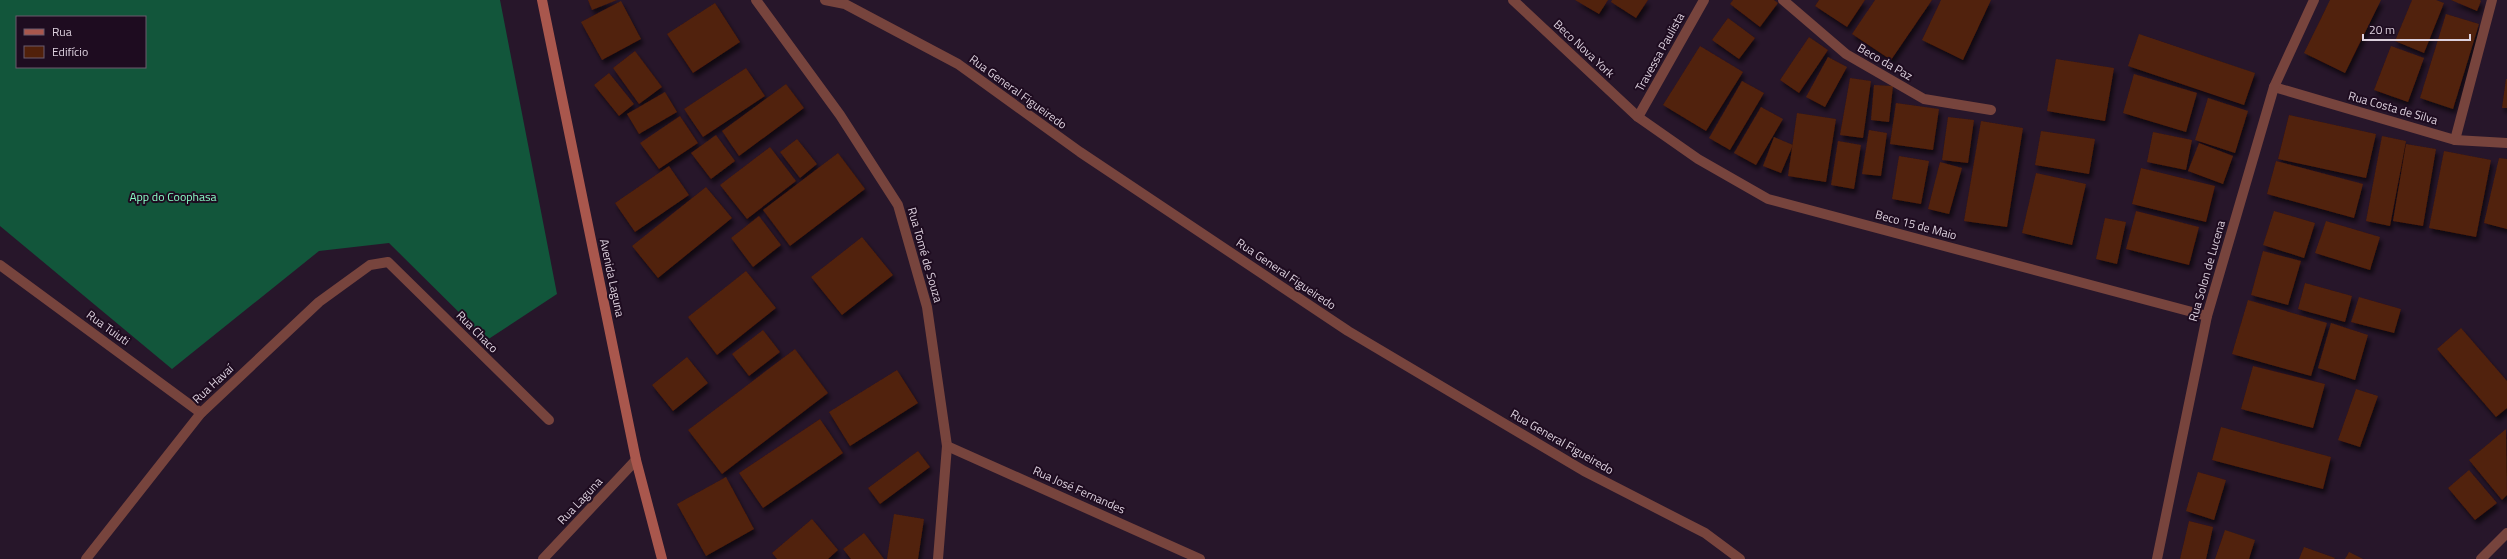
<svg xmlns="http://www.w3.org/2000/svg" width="2507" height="559" viewBox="0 0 2507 559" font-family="'Titillium Web',sans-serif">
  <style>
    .forest { fill: #12563b; fill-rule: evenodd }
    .building { fill: #51200a; filter: url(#shadow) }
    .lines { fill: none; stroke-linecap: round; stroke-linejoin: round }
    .minor { stroke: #77443d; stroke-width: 10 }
    .secondary { stroke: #a9574d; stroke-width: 10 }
    .labels { text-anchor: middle; stroke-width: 4; stroke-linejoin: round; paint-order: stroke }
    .street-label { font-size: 12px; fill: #ddd1de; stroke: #1e0c20 }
    .park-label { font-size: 12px; fill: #89fcc6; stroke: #1e0c20 }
  </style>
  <defs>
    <filter id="shadow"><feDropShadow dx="2.5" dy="4.5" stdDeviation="2" flood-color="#0009"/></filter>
  </defs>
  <rect width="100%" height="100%" fill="#27162a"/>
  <path class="forest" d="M0,0h500l57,294 -70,46 -98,-97 -70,8 -147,118 -172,-143zM17,17h128v50h-128z"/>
  <g class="building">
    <polygon points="588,0 617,0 592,10"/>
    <polygon points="1575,0 1608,0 1599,14"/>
    <polygon points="1612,0 1648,0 1636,18 1611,2"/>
    <polygon points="1733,0 1774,0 1778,3 1760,27 1730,4"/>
    <polygon points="1819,0 1865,0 1847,27 1815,6"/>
    <polygon points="1875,0 1932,0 1891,60 1852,34"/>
    <polygon points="1941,0 1991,0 1963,60 1922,40"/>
    <polygon points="2330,0 2381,0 2345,73 2304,53"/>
    <polygon points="2412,0 2436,0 2444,3 2424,53 2395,41"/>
    <polygon points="2451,0 2480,0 2481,1 2477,11"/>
    <polygon points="621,1 641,39 602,60 581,22"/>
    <polygon points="715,3 740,42 693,73 667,34"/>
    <polygon points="2446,14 2479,24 2453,109 2420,98"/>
    <polygon points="1728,18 1755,38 1739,59 1712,40"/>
    <polygon points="2139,34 2255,73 2244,105 2128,66"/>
    <polygon points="1809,37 1828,50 1799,93 1780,80"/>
    <polygon points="1700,46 1743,72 1706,131 1663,105"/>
    <polygon points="2391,46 2424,58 2408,102 2374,90"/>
    <polygon points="635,51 662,87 639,104 613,68"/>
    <polygon points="1828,57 1847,67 1825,107 1806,97"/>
    <polygon points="2056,59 2114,68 2105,121 2047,111"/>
    <polygon points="746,68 765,96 703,137 684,109"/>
    <polygon points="609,73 634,104 619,116 594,85"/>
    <polygon points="2134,74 2197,93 2186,132 2123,113"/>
    <polygon points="1850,78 1871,81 1863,138 1840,135"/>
    <polygon points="2506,79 2507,79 2507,108 2502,108"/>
    <polygon points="1742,81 1764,93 1730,150 1709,138"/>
    <polygon points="786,84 804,108 739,156 722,131"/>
    <polygon points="1874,85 1893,86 1889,122 1871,120"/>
    <polygon points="665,92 677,112 639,134 627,114"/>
    <polygon points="2208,98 2248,111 2235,153 2195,140"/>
    <polygon points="1896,103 1939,109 1933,150 1890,144"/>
    <polygon points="1761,107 1783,119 1756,165 1734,153"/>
    <polygon points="1797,113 1836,119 1826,182 1788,176"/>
    <polygon points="2289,115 2376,134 2366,178 2278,159"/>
    <polygon points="680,116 698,143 659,169 640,143"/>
    <polygon points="1948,117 1974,120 1968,163 1942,160"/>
    <polygon points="1981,121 2023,128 2007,227 1964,221"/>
    <polygon points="1869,130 1887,133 1881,176 1862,174"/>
    <polygon points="2041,131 2095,139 2089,174 2035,165"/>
    <polygon points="2153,132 2192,140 2186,170 2147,162"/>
    <polygon points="716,135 735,161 711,179 691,153"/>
    <polygon points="2382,136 2406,141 2390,226 2366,221"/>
    <polygon points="1774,137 1793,145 1781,173 1763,166"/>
    <polygon points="797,139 817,164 800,178 780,152"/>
    <polygon points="1838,141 1861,145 1854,189 1831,185"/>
    <polygon points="2199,143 2233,156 2223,184 2188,171"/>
    <polygon points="2406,144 2436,149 2423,226 2393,221"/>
    <polygon points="770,147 796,181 747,219 720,185"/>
    <polygon points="2444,151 2491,160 2476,237 2429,228"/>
    <polygon points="838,153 865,189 790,246 763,210"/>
    <polygon points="1899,156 1929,161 1921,204 1892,199"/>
    <polygon points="2499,158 2507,159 2507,229 2484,223"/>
    <polygon points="2276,161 2363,184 2354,218 2267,194"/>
    <polygon points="1940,162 1962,168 1949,214 1928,209"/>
    <polygon points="669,166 689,195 635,232 615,203"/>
    <polygon points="2141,168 2215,186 2206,222 2132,204"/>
    <polygon points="2036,173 2086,184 2072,245 2022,233"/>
    <polygon points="706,187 732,218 658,278 632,246"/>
    <polygon points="2136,211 2199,227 2189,265 2126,249"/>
    <polygon points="2274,211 2315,223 2304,258 2263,245"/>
    <polygon points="759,216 781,245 753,267 731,238"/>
    <polygon points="2105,218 2126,222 2117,264 2096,259"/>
    <polygon points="2326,221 2380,237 2370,270 2315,253"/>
    <polygon points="862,237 893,275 842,315 811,277"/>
    <polygon points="2263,251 2301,261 2288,305 2251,295"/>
    <polygon points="746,271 776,308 717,355 688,317"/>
    <polygon points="2305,283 2352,296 2345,322 2298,309"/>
    <polygon points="2359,297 2401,309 2394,333 2351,322"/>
    <polygon points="2248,300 2327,323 2311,376 2232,354"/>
    <polygon points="2331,323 2368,335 2355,380 2318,368"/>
    <polygon points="2461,328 2507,381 2507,408 2496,417 2437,349"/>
    <polygon points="763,330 780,352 749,376 732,354"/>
    <polygon points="795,349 828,393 722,474 688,430"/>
    <polygon points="687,357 708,383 673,411 652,385"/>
    <polygon points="2253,366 2325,384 2313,428 2241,409"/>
    <polygon points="897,370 918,403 850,446 829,412"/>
    <polygon points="2356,389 2378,396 2360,447 2338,440"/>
    <polygon points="820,419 843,453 763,508 739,473"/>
    <polygon points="2221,427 2331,457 2323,489 2212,460"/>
    <polygon points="2506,429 2507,495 2502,500 2469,460"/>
    <polygon points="918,451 930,467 880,504 868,488"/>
    <polygon points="2469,470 2497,503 2475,520 2448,488"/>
    <polygon points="2198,472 2226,480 2214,520 2186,511"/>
    <polygon points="726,477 754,529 706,556 677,504"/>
    <polygon points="894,514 924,519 918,559 887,559"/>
    <polygon points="812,519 838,550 828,559 777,559 772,553"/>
    <polygon points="2189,521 2213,527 2206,559 2180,559"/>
    <polygon points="2225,530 2255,540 2249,559 2215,559"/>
    <polygon points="864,533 884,559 851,559 843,549"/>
    <polygon points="2304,547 2335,558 2334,559 2299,559"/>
    <polygon points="2349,552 2363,559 2345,559"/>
  </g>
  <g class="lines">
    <g class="minor">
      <polyline points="756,0 840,115 898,205 927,307 947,446 938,559"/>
      <polyline points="825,0 845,4 958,64 1080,152 1348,331 1584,471 1705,533 1740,559"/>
      <polyline points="1513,0 1638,117 1698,159 1768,199 2207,316"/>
      <polyline points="1783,0 1846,54 1924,99 1991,110"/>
      <polyline points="2274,87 2455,140 2507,143"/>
      <polyline points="1638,117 1704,0"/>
      <polyline points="2455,140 2492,0"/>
      <polyline points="0,265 201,413"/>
      <polyline points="947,446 1200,559"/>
      <polyline points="86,559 201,413 319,302 370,265 388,262 549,420"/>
      <polyline points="543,559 636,460"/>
      <polyline points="2157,559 2207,316 2274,87 2314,0"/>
      <polyline points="2481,559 2507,533"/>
    </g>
    <polyline class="secondary" points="542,0 636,460 662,559"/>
  </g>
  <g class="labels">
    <g class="street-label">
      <text transform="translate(1584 49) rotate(43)" y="4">Beco Nova York</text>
      <text transform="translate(1660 52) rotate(-61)" y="4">Travessa Paulista</text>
      <text transform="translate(1885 62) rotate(30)" y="4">Beco da Paz</text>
      <text transform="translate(1018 92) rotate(36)" y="4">Rua General Figueiredo</text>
      <text transform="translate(2393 108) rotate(16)" y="4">Rua Costa de Silva</text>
      <text transform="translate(1916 225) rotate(15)" y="4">Beco 15 de Maio</text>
      <text transform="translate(925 255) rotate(74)" y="4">Rua Tomé de Souza</text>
      <text transform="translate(2207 271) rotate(-74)" y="4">Rua Solon de Lucena</text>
      <text transform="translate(1286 274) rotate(34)" y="4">Rua General Figueiredo</text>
      <text transform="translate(612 278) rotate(78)" y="4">Avenida Laguna</text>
      <text transform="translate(108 328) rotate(36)" y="4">Rua Tuiuti</text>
      <text transform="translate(477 332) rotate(45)" y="4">Rua Chaco</text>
      <text transform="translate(213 384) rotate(-43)" y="4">Rua Havaí</text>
      <text transform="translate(1562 442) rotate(30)" y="4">Rua General Figueiredo</text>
      <text transform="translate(1079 490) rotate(24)" y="4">Rua José Fernandes</text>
      <text transform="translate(580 501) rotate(-47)" y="4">Rua Laguna</text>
    </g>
    <g class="park-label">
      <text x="173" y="201">App do Coophasa</text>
    </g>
  </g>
  <rect x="16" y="16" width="130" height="52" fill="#1e0c20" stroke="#6a5b6c"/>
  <rect x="24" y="29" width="20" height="6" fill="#a9574d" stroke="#6a5b6c"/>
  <text x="52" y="36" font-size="12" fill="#ddd1de">Rua</text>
  <rect x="24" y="46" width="20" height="12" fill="#51200a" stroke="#6a5b6c"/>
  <text x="52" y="56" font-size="12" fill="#ddd1de">Edifício</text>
  <path d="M2363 34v6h107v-6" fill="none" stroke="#ddd1de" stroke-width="2"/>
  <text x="2369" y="34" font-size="12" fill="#ddd1de" stroke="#1e0c20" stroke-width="3" paint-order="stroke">20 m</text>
</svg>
